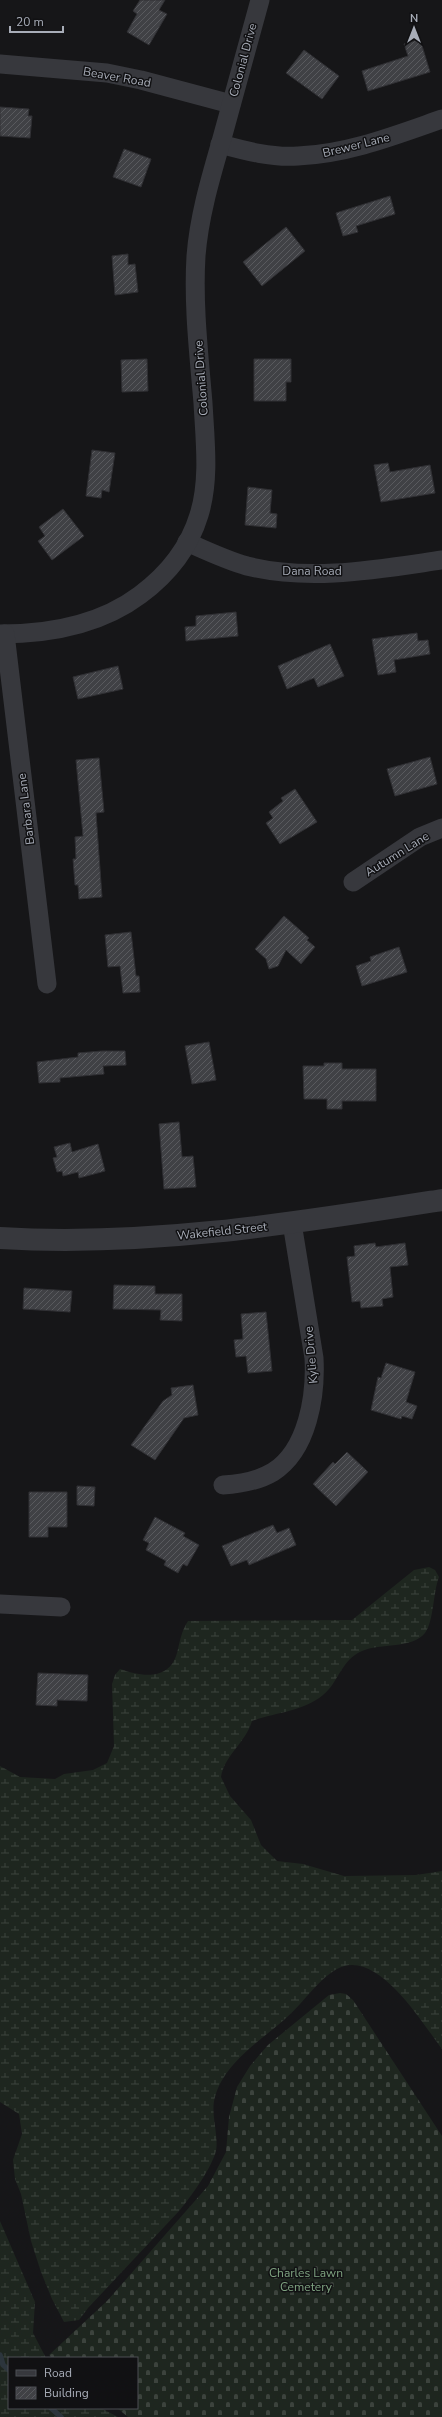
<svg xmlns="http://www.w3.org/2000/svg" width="442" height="2417" viewBox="0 0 442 2417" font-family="'Nunito Sans',sans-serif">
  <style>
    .wetland { fill: url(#wetland-marsh) }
    .cemetery { fill: url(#cemetery-stones) }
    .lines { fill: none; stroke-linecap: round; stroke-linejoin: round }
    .stream { stroke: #2c353c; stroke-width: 5.5 }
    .building { fill: url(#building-hatch); stroke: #303034 }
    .minor { stroke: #37383d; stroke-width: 19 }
    .tertiary { stroke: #37383d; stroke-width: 22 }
    .labels { text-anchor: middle; stroke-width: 3; stroke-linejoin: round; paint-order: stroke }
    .street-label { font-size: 12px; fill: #a8adb8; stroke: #111113 }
    .park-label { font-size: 12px; fill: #7fa381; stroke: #111113 }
  </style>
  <defs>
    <pattern id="wetland-marsh" width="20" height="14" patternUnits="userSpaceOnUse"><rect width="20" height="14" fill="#1e261f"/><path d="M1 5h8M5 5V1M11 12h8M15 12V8" fill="none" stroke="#3c433d"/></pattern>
    <pattern id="cemetery-stones" width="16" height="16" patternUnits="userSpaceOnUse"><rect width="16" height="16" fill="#1e261f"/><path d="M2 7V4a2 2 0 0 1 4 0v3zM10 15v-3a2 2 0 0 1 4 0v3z" fill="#3c433d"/></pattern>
    <pattern id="building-hatch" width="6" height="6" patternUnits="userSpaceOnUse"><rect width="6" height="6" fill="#404145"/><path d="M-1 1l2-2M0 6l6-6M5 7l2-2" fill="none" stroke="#595a5e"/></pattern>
  </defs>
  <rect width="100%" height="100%" fill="#161618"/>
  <g class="wetland">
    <path d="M429,1567l6,3 4,7c-6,15 -5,44 -14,56 -13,16 -45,10 -63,18 -21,9 -23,31 -39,44 -21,17 -47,17 -71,26 -6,21 -28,35 -31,56l9,19 21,24 10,25 16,16 26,3 41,12 72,-1 26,-4v178c-20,-26 -65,-102 -105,-80 -21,12 -34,35 -52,50 -25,22 -61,44 -70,78 -5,16 4,38 1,54 -5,18 -24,44 -36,59l-92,98 -9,12 -15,2 -12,-23 -11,-27 -10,-31 -10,-47 -6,-15 -2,-19 9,-26 -3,-20 -19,-12v-336l20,11 35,2 9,-5 29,-4 14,-7 7,-17 -2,-62 3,-9 5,-6c20,7 49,13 57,-16 3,-12 4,-21 11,-32l164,-1 62,-50z"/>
    <polygon points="0,2221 35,2302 33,2333 46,2358 9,2358 9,2408 101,2408 118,2417 0,2417"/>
  </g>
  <polygon class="cemetery" points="340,1993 346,1994 353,2000 442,2136 442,2417 128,2417 117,2408 137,2408 137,2358 52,2358 49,2355 107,2301 208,2186 226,2152 229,2117 237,2087 250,2066 268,2045 329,1995"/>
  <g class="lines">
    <g class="stream">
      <polyline points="0,2355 3,2365 9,2370"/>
      <polyline points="51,2408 61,2417"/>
    </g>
  </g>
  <g class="building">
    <polygon points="140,0 165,0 159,10 167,14 149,45 127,32 137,14 133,11"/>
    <polygon points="420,39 430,72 368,91 362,71 408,56 404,44"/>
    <polygon points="304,50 339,76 322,99 286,73"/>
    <polygon points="0,107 29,109 28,116 32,116 30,138 0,136"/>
    <polygon points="124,149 151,159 141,187 113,177"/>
    <polygon points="390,196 395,214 356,226 358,232 343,236 336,213"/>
    <polygon points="286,227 305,251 262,286 243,262"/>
    <polygon points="128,254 128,265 135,264 138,292 115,295 112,256"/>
    <polygon points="147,359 148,391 122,392 121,360"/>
    <polygon points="254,359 291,359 291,382 286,382 286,401 254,401"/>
    <polygon points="92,450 115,453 109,492 102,490 101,498 86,496"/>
    <polygon points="388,463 390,472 430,465 435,493 381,502 374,465"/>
    <polygon points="248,487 272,490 270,513 277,514 276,528 245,525"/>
    <polygon points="63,509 84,536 52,560 38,541 45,536 39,527"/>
    <polygon points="236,612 238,636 186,641 185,627 196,626 196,616"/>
    <polygon points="417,633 418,641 428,640 430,654 394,660 396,672 378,675 372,639"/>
    <polygon points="330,644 344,676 318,687 314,678 287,689 278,666"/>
    <polygon points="118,666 123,689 78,699 73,677"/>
    <polygon points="430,757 437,784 395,796 387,769"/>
    <polygon points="99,758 104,812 96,813 102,897 79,899 78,885 75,885 73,859 76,859 75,837 83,836 76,760"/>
    <polygon points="295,789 317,822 280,844 266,823 273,818 269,812 283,801 281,798"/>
    <polygon points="284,916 309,938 307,940 315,947 301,964 286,950 278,966 269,969 266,959 255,949"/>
    <polygon points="131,932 136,976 139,976 140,992 123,993 120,966 108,967 105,935"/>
    <polygon points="399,947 407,972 362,986 356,966 371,961 370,957"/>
    <polygon points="209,1042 216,1080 192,1084 185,1046"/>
    <polygon points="102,1051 125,1051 126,1065 103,1066 104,1074 60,1078 60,1082 39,1083 37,1062 78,1057 78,1053"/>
    <polygon points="324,1063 342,1063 342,1069 376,1069 376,1101 342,1101 342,1109 327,1109 327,1099 304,1099 303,1066 324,1066"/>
    <polygon points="179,1122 182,1157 193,1156 196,1187 164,1189 159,1124"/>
    <polygon points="70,1143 72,1152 98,1144 105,1171 79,1178 78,1172 63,1176 62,1171 57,1172 53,1158 57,1157 54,1147"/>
    <polygon points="375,1243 376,1247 405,1243 408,1265 390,1267 393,1297 382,1299 383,1306 361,1308 360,1301 352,1302 347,1257 355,1256 354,1246"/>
    <polygon points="114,1285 155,1286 155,1294 182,1294 182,1321 160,1320 161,1310 113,1309"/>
    <polygon points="24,1288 72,1291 70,1312 23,1309"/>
    <polygon points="266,1312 272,1371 248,1373 246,1356 236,1357 234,1340 243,1339 241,1314"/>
    <polygon points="386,1363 415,1372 406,1402 417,1406 412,1419 402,1416 401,1419 371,1410 378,1377 381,1378"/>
    <polygon points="193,1385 198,1415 184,1418 155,1460 131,1445 163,1401 172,1395 171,1388"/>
    <polygon points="347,1452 368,1472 336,1506 313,1484 333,1462 335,1464"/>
    <polygon points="77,1486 95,1487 94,1506 77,1505"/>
    <polygon points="29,1492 67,1492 67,1527 48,1527 48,1537 29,1537"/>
    <polygon points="155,1517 185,1533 183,1536 199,1545 187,1566 183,1564 178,1573 164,1565 166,1561 146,1550 149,1543 143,1540"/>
    <polygon points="273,1525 277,1533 289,1528 296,1545 249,1565 247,1560 231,1566 222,1546"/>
    <polygon points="38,1673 88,1675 87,1701 57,1700 57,1706 36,1705"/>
  </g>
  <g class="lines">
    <g class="minor">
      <polyline points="0,64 107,73 141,80 231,104"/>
      <path d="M220,144c26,7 52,14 78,12 50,-2 98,-21 144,-37"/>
      <path d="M187,542c20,9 39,18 60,24 63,16 132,3 195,-6"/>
      <path d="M0,634c49,0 100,-9 140,-39 27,-20 49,-47 59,-80 11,-35 6,-75 4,-112 -4,-48 -10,-98 -7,-147 3,-39 14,-76 25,-114 13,-47 26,-95 39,-142"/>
      <polyline points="5,634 47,984"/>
      <polyline points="353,882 420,837 442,828"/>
      <path d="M223,1485c17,-1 35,-4 50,-13 35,-22 43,-77 41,-114l-22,-135"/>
      <polyline points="0,1604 61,1607"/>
    </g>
    <path class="tertiary" d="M0,1238c149,9 296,-15 442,-38"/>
  </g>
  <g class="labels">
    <g class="street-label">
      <text transform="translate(243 60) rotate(-75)" y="4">Colonial Drive</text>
      <text transform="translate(117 77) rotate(10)" y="4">Beaver Road</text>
      <text transform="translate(356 145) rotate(-14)" y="4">Brewer Lane</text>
      <text transform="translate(201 378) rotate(-94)" y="4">Colonial Drive</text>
      <text x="312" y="575">Dana Road</text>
      <text transform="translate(26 809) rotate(-97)" y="4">Barbara Lane</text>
      <text transform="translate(397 854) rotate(-32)" y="4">Autumn Lane</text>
      <text transform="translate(222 1231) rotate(-6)" y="4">Wakefield Street</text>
      <text transform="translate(311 1355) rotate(-95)" y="4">Kylie Drive</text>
    </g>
    <g class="park-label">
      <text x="306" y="2277">Charles Lawn<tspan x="306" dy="14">Cemetery</tspan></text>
    </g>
  </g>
  <rect x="8" y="2357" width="130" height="52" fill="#111113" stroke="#4d4f55"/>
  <rect x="16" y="2370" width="20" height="6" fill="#37383d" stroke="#4d4f55"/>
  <text x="44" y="2377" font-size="12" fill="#a8adb8">Road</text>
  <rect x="16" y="2387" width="20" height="12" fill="url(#building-hatch)" stroke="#4d4f55"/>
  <text x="44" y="2397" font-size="12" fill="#a8adb8">Building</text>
  <g transform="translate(414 28)" stroke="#111113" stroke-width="3" paint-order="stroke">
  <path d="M0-3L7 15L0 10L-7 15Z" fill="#a8adb8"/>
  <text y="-6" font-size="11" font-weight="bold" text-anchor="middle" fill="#a8adb8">N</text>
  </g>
  <path d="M10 26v6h53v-6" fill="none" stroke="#a8adb8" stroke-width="2"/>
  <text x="16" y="26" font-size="12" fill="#a8adb8" stroke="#111113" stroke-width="3" paint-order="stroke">20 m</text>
</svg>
